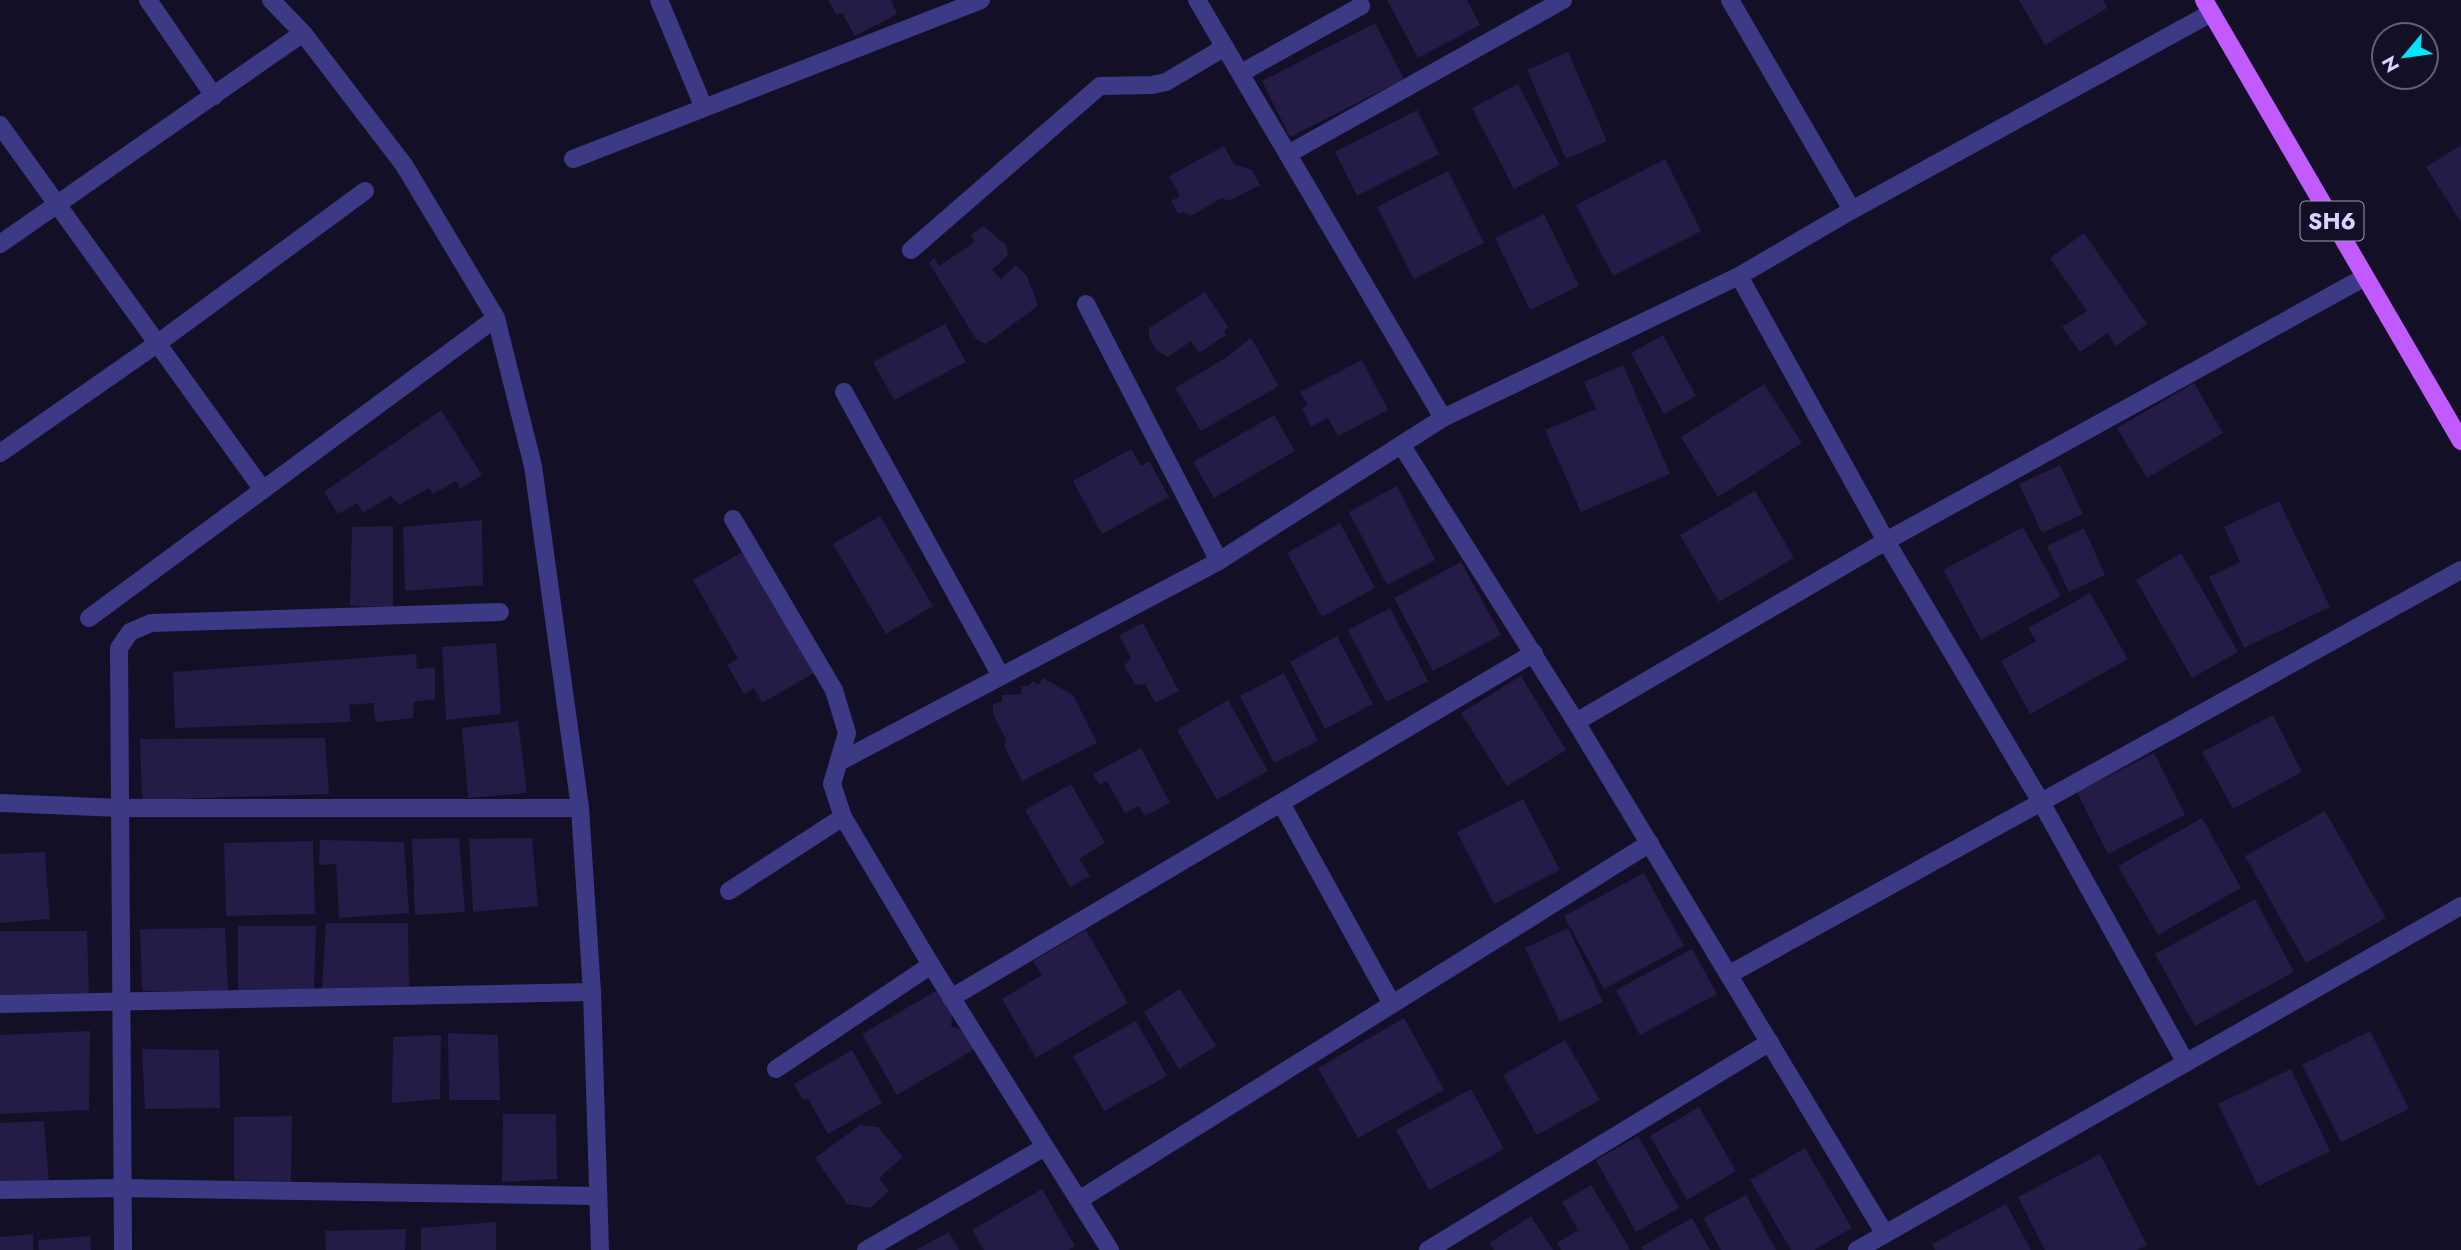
<svg xmlns="http://www.w3.org/2000/svg" width="2461" height="1250" viewBox="0 0 2461 1250" font-family="Jost,sans-serif">
  <style>
    .building { fill: #241b47 }
    .lines { fill: none; stroke-linecap: round; stroke-linejoin: round }
    .minor { stroke: #3d3a85; stroke-width: 18 }
    .primary { stroke: #c25bff; stroke-width: 18 }
    .labels { text-anchor: middle; stroke-width: 6; stroke-linejoin: round; paint-order: stroke }
    .shield { fill: #130f26; stroke: #9e99be; stroke-width: 2 }
    .shield-label { font-size: 23px; font-weight: bold; fill: #d9d4ff }
  </style>
  <rect width="100%" height="100%" fill="#130f26"/>
  <g class="building">
    <polygon points="828,0 891,0 897,14 855,36 842,13 837,15"/>
    <polygon points="1387,0 1467,0 1480,25 1418,58"/>
    <polygon points="2019,0 2103,0 2107,8 2045,45"/>
    <polygon points="1375,23 1404,79 1290,137 1262,81"/>
    <polygon points="1568,52 1607,141 1566,159 1527,70"/>
    <polygon points="1518,84 1560,165 1514,189 1472,108"/>
    <polygon points="1417,110 1439,154 1357,196 1335,152"/>
    <polygon points="2461,145 2461,222 2426,167"/>
    <polygon points="1224,146 1234,164 1252,170 1260,185 1229,201 1222,198 1191,216 1183,212 1178,214 1171,201 1180,196 1169,176"/>
    <polygon points="1665,159 1701,231 1613,276 1576,205"/>
    <polygon points="1448,171 1484,243 1414,279 1377,207"/>
    <polygon points="1544,214 1579,286 1530,310 1495,238"/>
    <polygon points="983,226 1006,245 1008,255 992,270 1001,279 1016,265 1027,276 1038,306 986,344 976,339 929,263 934,258 939,266 975,242 971,235"/>
    <polygon points="2084,233 2147,324 2116,346 2108,333 2080,352 2062,327 2087,311 2050,258"/>
    <polygon points="1205,292 1228,327 1224,332 1226,335 1199,353 1191,341 1168,357 1156,350 1149,337 1149,328"/>
    <polygon points="945,324 966,362 894,400 873,362"/>
    <polygon points="1663,335 1696,396 1664,414 1631,353"/>
    <polygon points="1251,338 1279,386 1201,431 1175,388 1227,357"/>
    <polygon points="1362,360 1388,410 1338,436 1328,418 1311,427 1302,408 1308,405 1300,392"/>
    <polygon points="1623,365 1670,474 1581,512 1545,430 1596,409 1584,382"/>
    <polygon points="2194,383 2223,433 2147,478 2117,428"/>
    <polygon points="1764,384 1802,443 1718,497 1681,437"/>
    <polygon points="441,410 482,475 460,489 456,481 433,494 429,488 399,505 391,496 363,513 357,503 338,514 324,492"/>
    <polygon points="1274,415 1295,451 1214,498 1193,462"/>
    <polygon points="1131,449 1141,466 1149,461 1169,497 1102,534 1073,481"/>
    <polygon points="2060,465 2083,514 2042,533 2019,484"/>
    <polygon points="1397,486 1435,560 1387,585 1349,512"/>
    <polygon points="1755,491 1794,558 1719,602 1680,535"/>
    <polygon points="2279,501 2330,607 2244,648 2209,577 2240,562 2224,527"/>
    <polygon points="880,516 933,606 886,634 833,544"/>
    <polygon points="482,520 483,585 405,591 403,527"/>
    <polygon points="1340,523 1375,588 1322,617 1287,553"/>
    <polygon points="393,526 393,607 350,606 352,527"/>
    <polygon points="2023,527 2061,596 1981,640 1943,570"/>
    <polygon points="2084,528 2105,575 2069,592 2047,546"/>
    <polygon points="746,550 816,672 762,703 754,688 744,694 727,665 738,659 693,580"/>
    <polygon points="2181,553 2238,652 2192,678 2136,580"/>
    <polygon points="1461,562 1501,635 1433,671 1394,598"/>
    <polygon points="2090,593 2128,659 2030,714 2001,661 2036,641 2028,628"/>
    <polygon points="1390,608 1428,681 1386,702 1348,630"/>
    <polygon points="1143,623 1179,691 1155,703 1145,684 1136,685 1124,666 1131,658 1119,635"/>
    <polygon points="1337,636 1373,704 1325,729 1290,662"/>
    <polygon points="496,643 501,714 446,720 442,647"/>
    <polygon points="416,654 417,669 435,667 435,699 414,702 413,718 376,722 373,703 349,705 351,722 175,728 173,672"/>
    <polygon points="1284,673 1318,741 1274,763 1240,696"/>
    <polygon points="1521,676 1566,750 1507,786 1461,713"/>
    <polygon points="1043,678 1073,695 1097,743 1022,781 1004,746 1006,740 993,714 993,705 1002,701 1002,695 1022,694 1021,686 1029,686 1033,681 1038,685"/>
    <polygon points="1228,700 1268,771 1217,800 1177,730"/>
    <polygon points="2273,715 2302,772 2233,809 2202,752"/>
    <polygon points="518,721 527,793 468,798 462,728"/>
    <polygon points="325,738 329,794 142,800 140,739"/>
    <polygon points="1141,748 1170,803 1145,816 1139,806 1125,813 1107,781 1099,785 1093,774"/>
    <polygon points="2154,753 2185,815 2108,854 2077,792"/>
    <polygon points="1071,784 1105,843 1079,859 1090,876 1070,887 1025,810"/>
    <polygon points="1523,799 1560,870 1494,904 1457,832"/>
    <polygon points="2325,811 2386,918 2306,963 2245,856"/>
    <polygon points="2202,818 2241,888 2158,935 2118,866"/>
    <polygon points="459,838 465,912 415,915 412,839"/>
    <polygon points="532,838 538,906 473,912 469,839"/>
    <polygon points="320,840 404,842 409,913 339,918 336,864 319,865"/>
    <polygon points="313,841 315,914 226,916 224,843"/>
    <polygon points="45,852 50,919 0,923 0,854"/>
    <polygon points="1644,873 1684,946 1604,989 1564,916"/>
    <polygon points="2255,899 2294,972 2195,1026 2155,954"/>
    <polygon points="326,923 408,923 409,987 322,989"/>
    <polygon points="238,926 316,926 314,989 238,990"/>
    <polygon points="225,928 228,991 142,991 140,929"/>
    <polygon points="1568,928 1603,1002 1560,1022 1525,948"/>
    <polygon points="1086,930 1128,1003 1036,1058 1002,999 1042,975 1033,961"/>
    <polygon points="0,931 87,931 89,993 0,995"/>
    <polygon points="1692,949 1717,994 1640,1035 1616,990"/>
    <polygon points="1180,989 1216,1046 1179,1069 1144,1012"/>
    <polygon points="936,991 945,1005 953,1009 951,1026 964,1031 975,1049 897,1095 862,1034"/>
    <polygon points="1404,1018 1444,1090 1358,1138 1318,1068"/>
    <polygon points="1136,1021 1167,1076 1104,1111 1073,1056"/>
    <polygon points="90,1031 89,1110 0,1114 0,1035"/>
    <polygon points="2370,1031 2409,1109 2341,1142 2302,1065"/>
    <polygon points="448,1033 498,1035 500,1100 449,1100"/>
    <polygon points="441,1035 440,1099 392,1103 393,1037"/>
    <polygon points="1565,1040 1600,1100 1537,1135 1503,1075"/>
    <polygon points="142,1049 219,1050 220,1108 145,1109"/>
    <polygon points="852,1050 882,1103 828,1134 808,1099 803,1100 794,1084"/>
    <polygon points="2291,1069 2330,1151 2258,1186 2218,1104"/>
    <polygon points="1471,1089 1504,1149 1429,1190 1396,1130"/>
    <polygon points="1699,1107 1736,1171 1687,1200 1650,1136"/>
    <polygon points="503,1114 556,1114 557,1179 502,1182"/>
    <polygon points="292,1116 291,1182 234,1180 234,1117"/>
    <polygon points="44,1121 49,1182 0,1182 0,1123"/>
    <polygon points="860,1125 878,1127 903,1157 879,1178 889,1191 870,1208 847,1204 815,1158"/>
    <polygon points="1638,1136 1679,1208 1636,1232 1596,1160"/>
    <polygon points="1805,1148 1852,1228 1814,1250 1791,1250 1750,1180"/>
    <polygon points="2100,1154 2147,1245 2137,1250 2045,1250 2018,1197"/>
    <polygon points="1591,1185 1630,1249 1628,1250 1561,1250 1557,1243 1578,1230 1562,1202"/>
    <polygon points="1042,1189 1075,1246 1069,1250 984,1250 972,1230"/>
    <polygon points="1746,1195 1776,1250 1721,1250 1703,1218"/>
    <polygon points="2006,1204 2031,1250 1935,1250 1932,1244"/>
    <polygon points="1531,1216 1553,1250 1494,1250 1489,1243"/>
    <polygon points="1692,1218 1710,1250 1643,1250 1641,1247"/>
    <polygon points="496,1222 496,1250 421,1250 421,1228"/>
    <polygon points="406,1229 405,1250 326,1250 325,1231"/>
    <polygon points="949,1232 959,1250 916,1250"/>
    <polygon points="33,1234 33,1250 0,1250 0,1237"/>
    <polygon points="90,1236 91,1250 39,1250 38,1240"/>
  </g>
  <g class="lines">
    <g class="minor">
      <polyline points="148,0 214,96"/>
      <polyline points="271,0 303,33 404,165 496,318 533,466 580,808 592,992 600,1250"/>
      <polyline points="659,0 704,108"/>
      <polyline points="1197,0 1443,418"/>
      <polyline points="1730,0 1852,210"/>
      <polyline points="1241,73 1361,6"/>
      <polyline points="0,125 263,490"/>
      <polyline points="1288,154 1563,0"/>
      <polyline points="573,159 981,0"/>
      <polyline points="0,244 303,33"/>
      <polyline points="911,250 1100,86 1152,85 1166,82 1225,47"/>
      <polyline points="1739,276 1886,541 2041,802 2186,1063"/>
      <polyline points="1086,304 1219,561"/>
      <polyline points="844,392 1001,676"/>
      <polyline points="1402,446 1576,722 1885,1234"/>
      <polyline points="0,453 158,343 365,191"/>
      <polyline points="733,519 834,690 847,733 832,784 843,817 931,965 1110,1250"/>
      <polyline points="89,618 496,318"/>
      <polyline points="1576,722 1886,541 2365,277"/>
      <polyline points="839,762 1219,561 1443,418 1739,276 1852,210 2211,13"/>
      <polyline points="0,803 120,808 580,808"/>
      <polyline points="1281,803 1392,1004"/>
      <polyline points="729,891 843,817"/>
      <polyline points="1730,974 2461,570"/>
      <polyline points="951,998 1534,653"/>
      <polyline points="0,1004 592,992"/>
      <polyline points="776,1069 931,965"/>
      <polyline points="0,1190 121,1188 596,1196"/>
      <polyline points="1079,1200 1650,843"/>
      <polyline points="123,1250 119,648 130,632 151,623 500,612"/>
      <polyline points="866,1250 1045,1147"/>
      <polyline points="1428,1250 1770,1042"/>
      <polyline points="1857,1250 2461,906"/>
    </g>
    <polyline class="primary" points="2204,0 2461,441"/>
  </g>
  <g class="labels">
    <rect class="shield" x="2300.5" y="201.5" width="63" height="39" rx="5"/>
    <g class="shield-label">
      <text x="2332" y="229">SH6</text>
    </g>
  </g>
  <g transform="translate(2405 56) rotate(241)"><circle r="33" fill="#130f26" stroke="#625e7d" stroke-width="2"/>
  <path d="M0-5L12 26L0 18L-12 26Z" fill="#00e5ff"/>
  <text y="-10" font-size="19" font-weight="bold" text-anchor="middle" fill="#d9d4ff">N</text>
  </g>
</svg>
